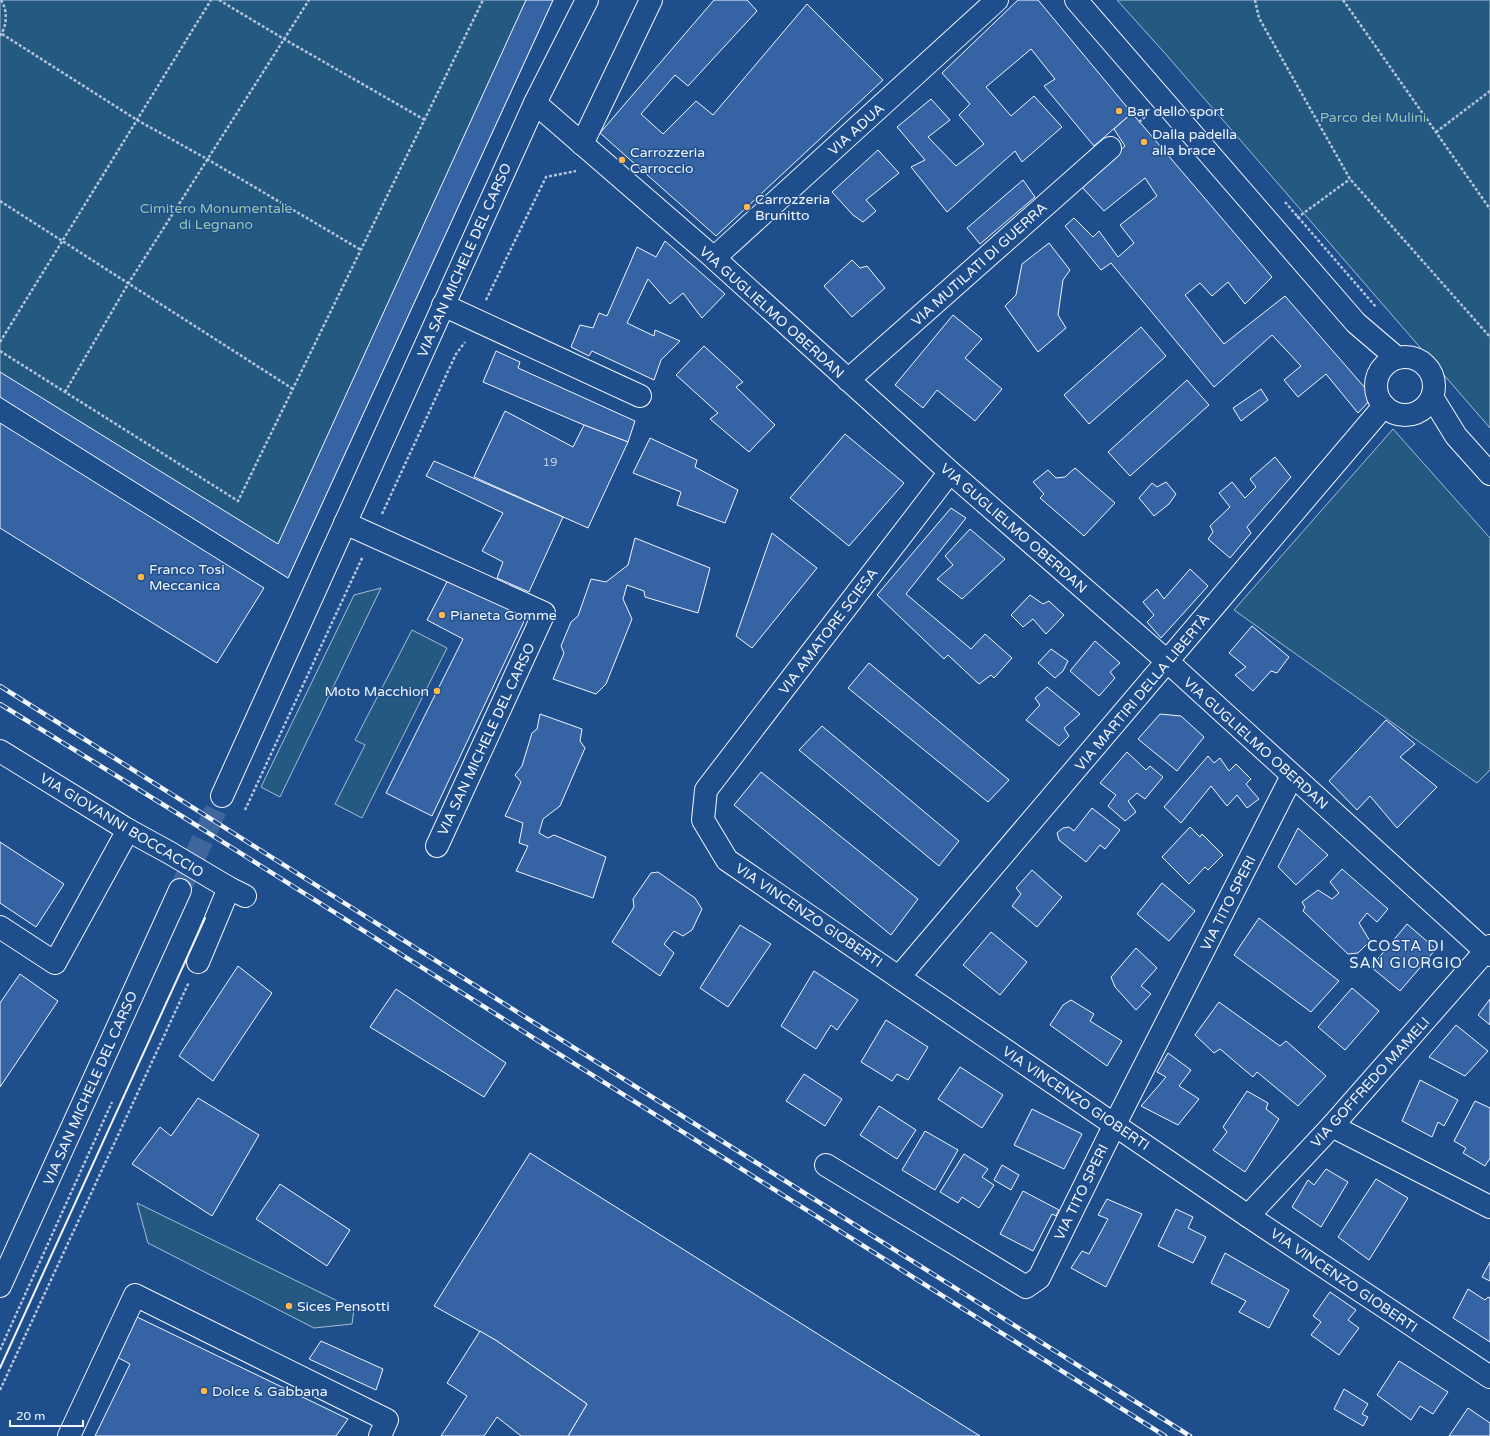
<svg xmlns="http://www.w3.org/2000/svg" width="1490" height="1436" viewBox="0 0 1490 1436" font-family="'Varela Round',sans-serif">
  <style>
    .green { fill: #245a82; stroke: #a8bbd7 }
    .building { fill: #3563a3; stroke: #f2f6ff }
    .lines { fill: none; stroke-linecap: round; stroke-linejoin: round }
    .major-tunnel { stroke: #3f679d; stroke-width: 22; stroke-dasharray: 22 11; stroke-linecap: butt }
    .minor-casing { stroke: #f2f6ff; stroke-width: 24 }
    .major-casing { stroke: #f2f6ff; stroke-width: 24 }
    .path { stroke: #b3c4dc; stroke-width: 2.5; stroke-dasharray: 3 2; stroke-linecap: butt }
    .minor { stroke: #1f4e8c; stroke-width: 22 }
    .major { stroke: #1f4e8c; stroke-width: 22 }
    .rail-casing { stroke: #f2f6ff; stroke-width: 4.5 }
    .rail { stroke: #1f4e8c; stroke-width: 3; stroke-dasharray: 9; stroke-linecap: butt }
    .wall { stroke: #f2f6ff; stroke-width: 2 }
    .poi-dot { fill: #ffb74d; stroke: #1f4e8c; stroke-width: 1.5 }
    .labels { text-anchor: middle; stroke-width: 3; stroke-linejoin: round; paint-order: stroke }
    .number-label { font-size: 12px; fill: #c3d1e8 }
    .poi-label { font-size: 14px; fill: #f2f6ff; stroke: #1f4e8c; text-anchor: start }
    .park-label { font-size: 14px; fill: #97c8a6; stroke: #1f4e8c }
    .street-label { font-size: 14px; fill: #f2f6ff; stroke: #1f4e8c }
    .neighbourhood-label { font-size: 15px; letter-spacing: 1px; fill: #f2f6ff; stroke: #1f4e8c }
  </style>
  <rect width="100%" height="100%" fill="#1f4e8c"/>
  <g class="green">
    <polygon points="0,0 553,0 288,578 0,397"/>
    <polygon points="1117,0 1490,0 1490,428 1163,51"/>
    <polygon points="1393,429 1490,538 1490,770 1477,783 1234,610"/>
    <polygon points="381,588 280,797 261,787 354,595"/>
    <polygon points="412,630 447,648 362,818 335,804 365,745 355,740"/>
    <polygon points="137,1203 354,1309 352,1324 314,1328 148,1243"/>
  </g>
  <g class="building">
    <polygon points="526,0 553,0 288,578 0,397 0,372 278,544"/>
    <polygon points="714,0 747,0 757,11 688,86 675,75 641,114 663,134 696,101 713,115 807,4 883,80 716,236 600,133"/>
    <polygon points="1018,0 1038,0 1132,113 1094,146 1044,86 1055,79 1031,49 986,87 1011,116 1034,96 1062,127 1022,162 1015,151 947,212 911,167 925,160 897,127 931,99 950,120 928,137 956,166 984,144 959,115 970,104 942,73"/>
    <polygon points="1132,113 1272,277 1245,304 1228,282 1212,296 1200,283 1185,295 1224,344 1285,296 1373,397 1358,413 1326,374 1298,397 1284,380 1301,366 1272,335 1214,387 1111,263 1101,270 1065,226 1074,218 1093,237 1099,231 1118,257 1134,243 1120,225 1157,196 1145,178 1104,211 1080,185 1125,146 1114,129"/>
    <polygon points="878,150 899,173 866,200 876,211 863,222 853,215 832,192"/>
    <polygon points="1023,180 1035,197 980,244 967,228"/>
    <polygon points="665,241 725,294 702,318 683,293 670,304 648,279 627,323 654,336 655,330 680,341 661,360 654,380 592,351 589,356 571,347 580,325 593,328 599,313 607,316 637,247 656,257"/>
    <polygon points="1049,243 1070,270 1063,280 1058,315 1066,328 1038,352 1005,306 1016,295 1022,264"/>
    <polygon points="852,260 860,268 867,266 885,288 852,317 824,286"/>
    <polygon points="953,315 982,339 965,358 1002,389 975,421 937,390 923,408 895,385"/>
    <polygon points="1141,327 1166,356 1089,424 1064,395"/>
    <polygon points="704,346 743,382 736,387 775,425 749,452 710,419 718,413 676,375"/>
    <polygon points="496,351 520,362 518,368 635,421 628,442 584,425 483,382"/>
    <polygon points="1187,380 1209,405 1130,476 1108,452"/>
    <polygon points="1261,389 1268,400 1241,421 1233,408"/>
    <polygon points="505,411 573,447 584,425 628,442 588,528 474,477"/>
    <polygon points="0,423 264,588 217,663 0,528"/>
    <polygon points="845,434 904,483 849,546 790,498"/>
    <polygon points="650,438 697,460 695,467 738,490 725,523 677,505 681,492 633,473"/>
    <polygon points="1275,457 1291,477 1247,527 1251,533 1230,558 1208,539 1213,532 1210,526 1230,507 1219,493 1232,482 1245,498 1256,487 1250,479"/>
    <polygon points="434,461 563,517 529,592 497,578 503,562 482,551 503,513 426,476"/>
    <polygon points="1075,468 1115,503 1084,536 1040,498 1044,494 1033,482 1048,470 1056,478 1065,477"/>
    <polygon points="1166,482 1176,494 1169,504 1154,516 1139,498 1152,483 1157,487"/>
    <polygon points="951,508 966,518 906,594 971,649 985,634 1012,658 994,678 991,675 979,684 948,655 944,659 877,595"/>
    <polygon points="970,529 1005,559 962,599 937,579 953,565 945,556"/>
    <polygon points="772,533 817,568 752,648 736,636"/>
    <polygon points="635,538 710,568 698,613 645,597 644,591 627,585 623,599 632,619 606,684 596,694 553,679 564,653 561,646 571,622 578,616 591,579 606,582 628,565"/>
    <polygon points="1190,569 1208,586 1161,638 1147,622 1154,615 1143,602 1157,589 1164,599"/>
    <polygon points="449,578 527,615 432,816 386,793 463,639 427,620"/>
    <polygon points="1030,595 1043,604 1049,601 1064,615 1046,634 1033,619 1023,627 1011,615"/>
    <polygon points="1252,626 1289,657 1277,673 1271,671 1253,691 1235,675 1246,667 1229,653"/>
    <polygon points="1095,641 1120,663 1110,672 1115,678 1099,696 1070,671"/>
    <polygon points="1051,649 1068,661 1063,671 1055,678 1038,663"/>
    <polygon points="869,663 1009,780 988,802 848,688"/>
    <polygon points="1047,687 1080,714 1064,728 1069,736 1059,746 1026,720 1040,705 1035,698"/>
    <polygon points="540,714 582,729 580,741 585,748 560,806 543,819 539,833 548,838 554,835 606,857 593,898 516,871 528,846 519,843 523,823 505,816 521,782 515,775 522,766 532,733 537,729"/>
    <polygon points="1160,714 1181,716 1204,737 1177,771 1138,739"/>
    <polygon points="1386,720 1415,744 1400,757 1437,787 1397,828 1370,796 1357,810 1329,781"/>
    <polygon points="822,726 959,841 939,866 799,750"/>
    <polygon points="1127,752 1146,770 1150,766 1163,777 1145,799 1137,793 1128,801 1136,812 1125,821 1108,806 1116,795 1100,783"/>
    <polygon points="1208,756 1214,763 1220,758 1229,771 1236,764 1251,779 1246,784 1259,799 1247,808 1237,795 1227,806 1211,786 1181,823 1164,807"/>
    <polygon points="761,772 918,899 891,935 734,805"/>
    <polygon points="1092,808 1120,830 1105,849 1100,845 1086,862 1059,840 1057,833 1063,828 1069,827 1074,831"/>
    <polygon points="1190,827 1200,837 1202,834 1223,855 1208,870 1205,867 1189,884 1162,857"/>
    <polygon points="1298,828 1328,855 1296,885 1278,867"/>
    <polygon points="0,842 64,884 36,927 0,903"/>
    <polygon points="1342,869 1388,909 1377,922 1367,913 1359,923 1370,941 1358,953 1348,954 1303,911 1305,907 1302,902 1318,890 1332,899 1339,893 1330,882"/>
    <polygon points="1032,870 1062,897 1037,927 1012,906 1021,894 1016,888"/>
    <polygon points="658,872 695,898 702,909 692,930 683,936 674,931 664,944 674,953 660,976 612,942 634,907 633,899 651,873"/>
    <polygon points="1162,883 1195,911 1169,941 1137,914"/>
    <polygon points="1259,918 1339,981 1311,1012 1234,955"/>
    <polygon points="1407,924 1436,949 1400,991 1371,967"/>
    <polygon points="740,925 771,944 728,1007 700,988"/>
    <polygon points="991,932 1027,962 1000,995 963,965"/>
    <polygon points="1136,948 1157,968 1141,986 1151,994 1136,1010 1115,987 1111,977"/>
    <polygon points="238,966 272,993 213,1081 179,1056"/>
    <polygon points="814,971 858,1000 837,1030 831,1025 816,1049 781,1026"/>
    <polygon points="20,974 58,1001 0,1087 0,1003"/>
    <polygon points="1352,988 1379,1011 1345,1050 1318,1027"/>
    <polygon points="396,989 506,1063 484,1097 370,1027"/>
    <polygon points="1490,999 1490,1025 1478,1015"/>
    <polygon points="1071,1000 1094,1014 1090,1021 1122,1041 1107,1066 1050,1025 1063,1005"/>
    <polygon points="1219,1002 1280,1046 1286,1041 1326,1076 1298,1106 1257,1072 1253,1077 1220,1049 1214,1053 1195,1035"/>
    <polygon points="886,1020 928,1047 908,1080 897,1074 892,1081 861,1062"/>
    <polygon points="1456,1025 1488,1051 1465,1076 1429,1057"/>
    <polygon points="1168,1053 1191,1070 1179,1086 1199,1099 1178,1125 1141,1106 1166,1077 1157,1072"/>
    <polygon points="960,1067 1003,1095 982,1128 938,1099"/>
    <polygon points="804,1074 842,1099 825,1126 786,1101"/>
    <polygon points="1420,1080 1458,1100 1444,1126 1438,1122 1432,1137 1402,1121"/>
    <polygon points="1247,1091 1268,1103 1266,1109 1279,1119 1245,1172 1213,1150 1227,1132 1223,1127"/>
    <polygon points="198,1098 259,1135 212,1216 132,1164 160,1127 171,1136"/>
    <polygon points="1475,1101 1490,1108 1490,1158 1485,1166 1463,1153 1466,1148 1454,1141"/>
    <polygon points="879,1106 916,1130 897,1159 860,1135"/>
    <polygon points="1032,1109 1082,1134 1064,1169 1014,1145"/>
    <polygon points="925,1131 958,1150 935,1190 902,1170"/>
    <polygon points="530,1153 980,1436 568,1436 587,1404 497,1341 434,1306"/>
    <polygon points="964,1154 988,1169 982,1177 994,1185 979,1208 962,1197 958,1203 940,1192"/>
    <polygon points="1002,1165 1019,1175 1011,1190 994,1180"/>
    <polygon points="1326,1169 1348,1182 1321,1227 1292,1207 1308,1180 1314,1185"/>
    <polygon points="1376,1179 1408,1198 1369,1260 1338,1237"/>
    <polygon points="280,1184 350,1230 327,1266 256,1219"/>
    <polygon points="1023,1191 1059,1210 1056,1216 1052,1214 1033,1251 1000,1234"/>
    <polygon points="1107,1199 1142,1214 1106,1287 1071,1268 1082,1251 1089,1254 1108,1219 1098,1215"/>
    <polygon points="1176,1209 1193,1217 1188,1228 1206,1237 1193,1263 1158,1246"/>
    <polygon points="1225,1253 1289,1290 1269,1328 1239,1312 1246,1301 1211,1283"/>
    <polygon points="1490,1262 1490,1281 1482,1277"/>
    <polygon points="1468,1289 1485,1300 1488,1297 1490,1298 1490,1342 1453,1318"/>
    <polygon points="1330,1292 1356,1310 1348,1320 1359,1328 1339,1355 1311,1335 1321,1322 1313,1316"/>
    <polygon points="137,1317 348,1419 336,1436 95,1436 130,1364 117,1357"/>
    <polygon points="480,1331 497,1341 587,1404 568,1436 521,1436 497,1417 484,1436 441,1436 467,1396 447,1383"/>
    <polygon points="321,1341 383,1369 376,1390 309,1359"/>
    <polygon points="1399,1361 1448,1392 1433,1414 1420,1406 1411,1420 1377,1395"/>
    <polygon points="1344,1389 1368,1404 1362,1414 1368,1417 1363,1426 1334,1409"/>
    <polygon points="1468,1408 1490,1423 1490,1436 1449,1436"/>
  </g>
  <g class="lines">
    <polyline class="major-tunnel" points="180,890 222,796"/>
    <defs>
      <g id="minor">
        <polyline points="1076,0 1356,323 1397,358"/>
        <polyline points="535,103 714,258 950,472 1168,662 1490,955"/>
        <polyline points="582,144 651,0"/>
        <polyline points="714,258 997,0"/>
        <polyline points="443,305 640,396"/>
        <circle cx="1405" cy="386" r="29"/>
        <polyline points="848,380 1110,148"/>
        <polyline points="1432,397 1456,436 1490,474"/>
        <polyline points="950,472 706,790 703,820 727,860 1248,1216 1490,1377"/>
        <polyline points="345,523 544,613 437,846"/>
        <polyline points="0,751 128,830 170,853 229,888 245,896"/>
        <polyline points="0,927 55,963 128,830"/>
        <polyline points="198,962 229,888"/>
        <polyline points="899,977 1384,406"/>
        <polyline points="1332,1126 1490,1207"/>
        <polyline points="826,1165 1026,1287 1039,1278 1115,1124 1292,776"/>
        <polyline points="1248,1216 1332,1126 1490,946"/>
        <polyline points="69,1436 135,1295 387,1420 380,1436"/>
      </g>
      <g id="major">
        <polyline points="222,796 535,103 587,0"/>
        <polyline points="0,1286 180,890"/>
      </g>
    </defs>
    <use href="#minor" class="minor-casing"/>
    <use href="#major" class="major-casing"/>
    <g class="path">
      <polyline points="219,0 284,39 425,120"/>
      <polyline points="1255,0 1259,18 1350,179 1490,337"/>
      <polyline points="1343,0 1490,209"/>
      <polyline points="2,34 137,120 207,159 361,250"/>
      <path d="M0,36c7,-10 8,-25 1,-36"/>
      <polyline points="1139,122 1146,116"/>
      <polyline points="1436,132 1490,91"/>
      <polyline points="0,201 293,389"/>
      <polyline points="1285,202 1376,307"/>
      <polyline points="1297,218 1350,179"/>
      <polyline points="486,300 546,177 576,171"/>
      <polyline points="0,342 211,0"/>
      <polyline points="0,351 238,501 483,0"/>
      <polyline points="1420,358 1434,374"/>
      <polyline points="65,392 128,284 309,0"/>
      <polyline points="382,514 456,354 465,342"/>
      <polyline points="245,810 363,556"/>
      <polyline points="0,1350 112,1102"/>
      <polyline points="0,1390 189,982"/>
    </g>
    <use href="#minor" class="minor"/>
    <use href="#major" class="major"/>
    <defs>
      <g id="rail">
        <polyline points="0,686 1190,1436"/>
        <polyline points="0,704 180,815 1165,1436"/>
      </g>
    </defs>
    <use href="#rail" class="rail-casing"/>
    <use href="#rail" class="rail"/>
    <polyline class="wall" points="0,1368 205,918"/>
  </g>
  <g class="poi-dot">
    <circle cx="1119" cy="111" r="4"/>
    <circle cx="1144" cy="142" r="4"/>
    <circle cx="622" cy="160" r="4"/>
    <circle cx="747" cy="207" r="4"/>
    <circle cx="141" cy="577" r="4"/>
    <circle cx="442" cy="615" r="4"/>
    <circle cx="437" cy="691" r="4"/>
    <circle cx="289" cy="1306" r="4"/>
    <circle cx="204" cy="1391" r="4"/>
  </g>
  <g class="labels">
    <g class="number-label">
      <text x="550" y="466">19</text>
    </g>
    <g class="poi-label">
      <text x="1127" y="116">Bar dello sport</text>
      <text x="1152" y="139">Dalla padella<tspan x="1152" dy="16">alla brace</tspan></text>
      <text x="630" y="157">Carrozzeria<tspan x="630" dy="16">Carroccio</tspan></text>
      <text x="755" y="204">Carrozzeria<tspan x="755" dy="16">Brunitto</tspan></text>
      <text x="149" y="574">Franco Tosi<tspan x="149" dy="16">Meccanica</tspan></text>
      <text x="450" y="620">Pianeta Gomme</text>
      <text x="429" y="696" text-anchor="end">Moto Macchion</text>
      <text x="297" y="1311">Sices Pensotti</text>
      <text x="212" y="1396">Dolce &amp; Gabbana</text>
    </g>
    <g class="park-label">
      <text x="1373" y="122">Parco dei Mulini</text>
      <text x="216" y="213">Cimitero Monumentale<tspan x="216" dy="16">di Legnano</tspan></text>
    </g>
    <g class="street-label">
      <text transform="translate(856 129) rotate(-42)" y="5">VIA ADUA</text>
      <text transform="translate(464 260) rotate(-66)" y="5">VIA SAN MICHELE DEL CARSO</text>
      <text transform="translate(979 264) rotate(-42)" y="5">VIA MUTILATI DI GUERRA</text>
      <text transform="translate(772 312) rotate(42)" y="5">VIA GUGLIELMO OBERDAN</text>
      <text transform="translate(1014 528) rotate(41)" y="5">VIA GUGLIELMO OBERDAN</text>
      <text transform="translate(828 631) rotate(-53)" y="5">VIA AMATORE SCIESA</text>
      <text transform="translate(1142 692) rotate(-50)" y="5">VIA MARTIRI DELLA LIBERTÀ</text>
      <text transform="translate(486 739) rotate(-65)" y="5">VIA SAN MICHELE DEL CARSO</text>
      <text transform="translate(1256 743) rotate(42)" y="5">VIA GUGLIELMO OBERDAN</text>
      <text transform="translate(122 825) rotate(31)" y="5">VIA GIOVANNI BOCCACCIO</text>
      <text transform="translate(1228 903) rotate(-63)" y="5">VIA TITO SPERI</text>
      <text transform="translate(809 915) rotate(34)" y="5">VIA VINCENZO GIOBERTI</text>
      <text transform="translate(1370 1082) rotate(-48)" y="5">VIA GOFFREDO MAMELI</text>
      <text transform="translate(90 1088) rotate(-66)" y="5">VIA SAN MICHELE DEL CARSO</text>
      <text transform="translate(1076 1098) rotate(34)" y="5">VIA VINCENZO GIOBERTI</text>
      <text transform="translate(1081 1192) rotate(-64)" y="5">VIA TITO SPERI</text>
      <text transform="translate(1344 1280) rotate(34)" y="5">VIA VINCENZO GIOBERTI</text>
    </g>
    <g class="neighbourhood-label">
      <text x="1406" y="951">COSTA DI<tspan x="1406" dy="17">SAN GIORGIO</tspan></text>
    </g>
  </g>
  <path d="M10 1420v6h73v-6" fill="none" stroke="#f2f6ff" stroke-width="2"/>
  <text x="16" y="1420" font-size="12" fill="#f2f6ff" stroke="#1f4e8c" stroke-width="3" paint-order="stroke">20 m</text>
</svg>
